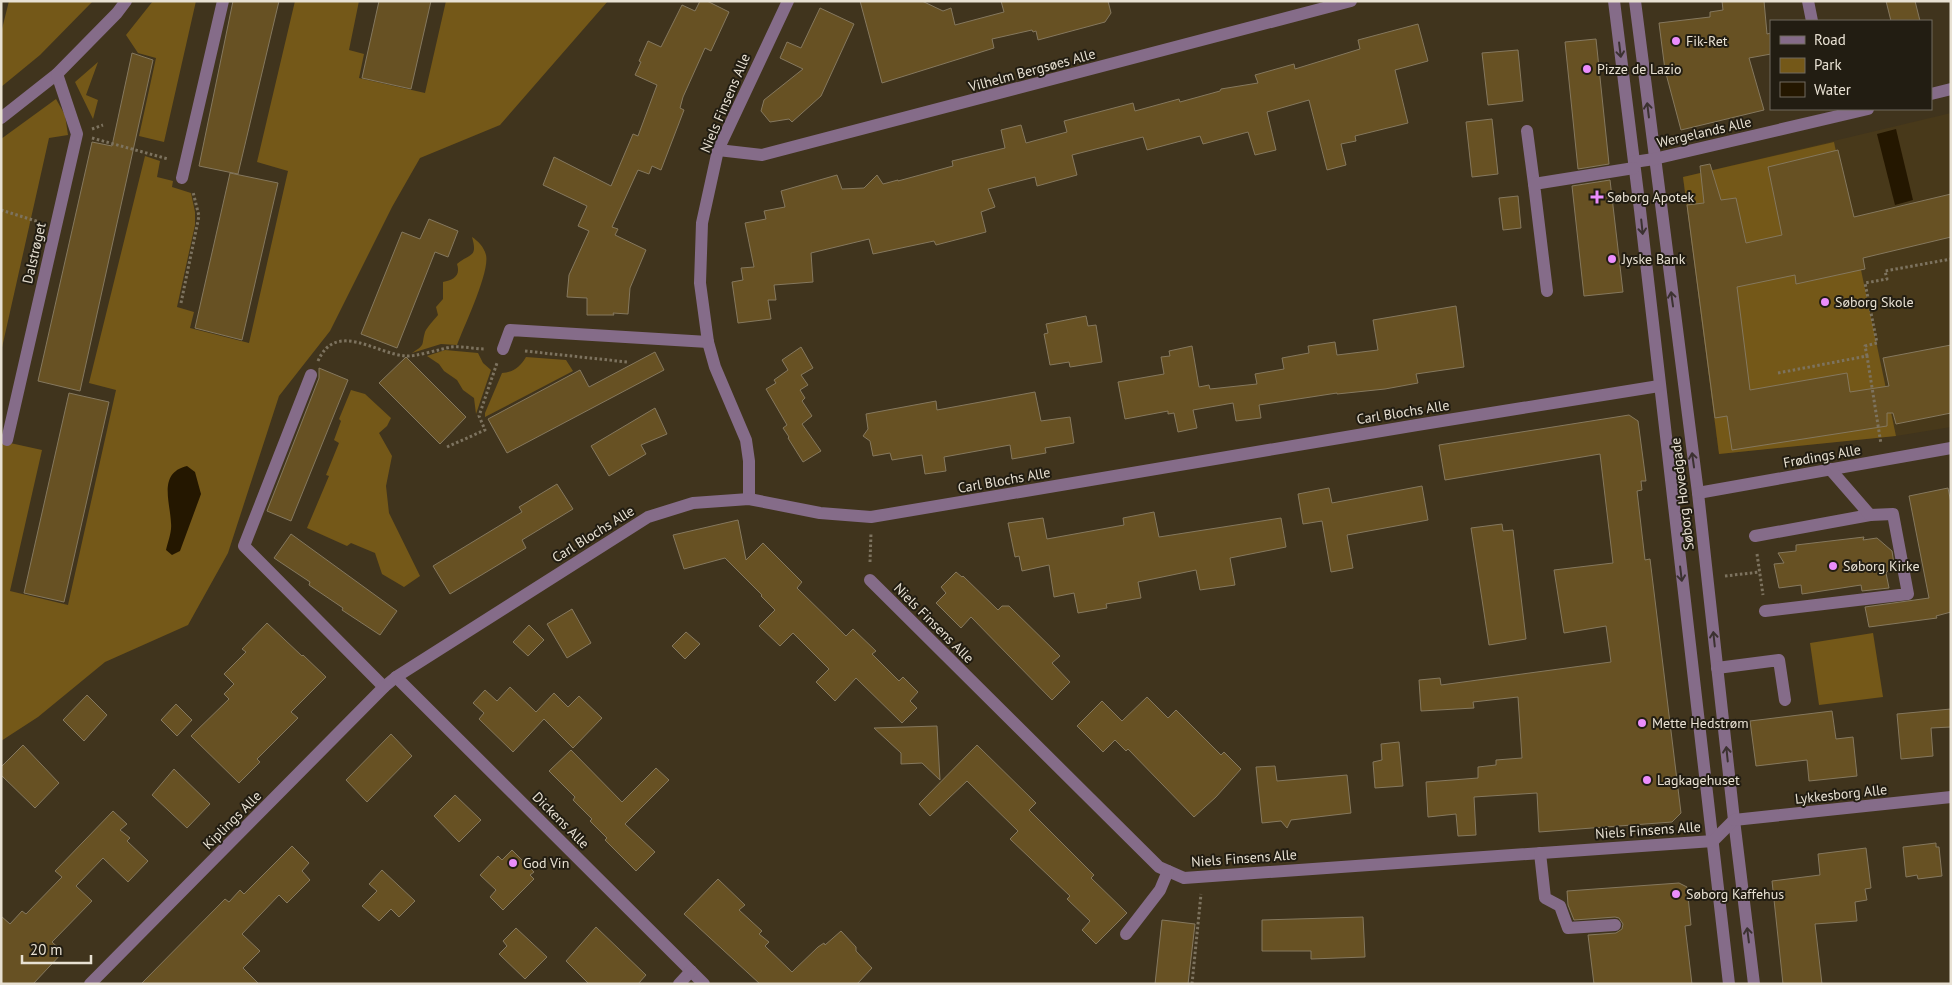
<svg xmlns="http://www.w3.org/2000/svg" width="1952" height="985" viewBox="0 0 1952 985" font-family="'PT Sans',sans-serif">
  <style>
    .built { fill: #48391a }
    .green { fill: #745818 }
    .water { fill: #241700 }
    .building { fill: #675123; stroke: #85785e }
    .lines { fill: none; stroke-linecap: round; stroke-linejoin: round }
    .path { stroke: #7d735f; stroke-width: 3; stroke-dasharray: 2.5 2.5; stroke-linecap: butt }
    .minor { stroke: #856c89; stroke-width: 12 }
    .oneway { stroke: #3b3130 }
    .poi-dot { fill: #eb8dfc; stroke: #221d12; stroke-width: 2 }
    .labels { text-anchor: middle; stroke-width: 4; stroke-linejoin: round; paint-order: stroke }
    .poi-label { font-size: 14px; fill: #e8e1d3; stroke: #221d12; text-anchor: start }
    .street-label { font-size: 14px; fill: #e8e1d3; stroke: #221d12 }
  </style>
  <rect width="100%" height="100%" fill="#40341d"/>
  <polygon class="built" points="1951,113 1951,427 1896,436 1719,454 1683,177"/>
  <g class="green">
    <polygon points="9,1 93,1 40,55 1,87 1,33"/>
    <polygon points="153,1 196,1 164,142 139,136 156,58 138,53 126,35"/>
    <polygon points="295,1 359,1 349,50 364,54 359,78 425,93 446,1 608,1 500,125 420,158 392,207 330,331 279,396 228,553 188,625 105,662 38,717 1,741 1,441 42,450 10,591 68,605 116,390 89,383 145,156 160,161 157,177 173,181 172,187 191,193 195,212 195,225 177,307 194,312 190,328 249,343 288,171 257,162"/>
    <polygon points="98,62 86,95 98,100 93,119 75,82"/>
    <polygon points="56,99 65,115 68,135 49,138 1,352 1,139"/>
    <polygon points="1834,142 1896,436 1719,454 1683,177"/>
    <path d="M472,237c6,4 12,10 14,18 4,17 -22,71 -29,90l-16,-1 -29,9c14,-9 9,-7 13,-21 2,-5 9,-12 13,-17l-2,-8 7,-8v-17c10,-2 18,-6 14,-18 13,-11 21,-6 15,-27z"/>
    <polygon points="445,350 478,353 483,363 491,370 476,414 474,398 463,390 457,380 444,371 439,364 427,356"/>
    <path d="M526,357l40,3 7,11 -88,46v-4l17,-40c12,-1 18,-6 24,-16z"/>
    <polygon points="351,390 365,394 391,418 387,426 379,433 392,456 386,486 389,513 420,576 404,587 382,574 375,553 351,543 347,546 307,528 329,476 326,475 339,443 334,440 341,421 339,419"/>
    <polygon points="1873,633 1883,697 1819,705 1810,643"/>
  </g>
  <g class="water">
    <polygon points="1896,129 1913,200 1895,205 1877,134"/>
    <path d="M187,466l8,6 6,22 -21,57 -8,4 -6,-5c2,-9 6,-18 5,-27 -1,-22 -13,-50 16,-57z"/>
  </g>
  <g class="building">
    <polygon points="233,1 279,1 238,174 199,166"/>
    <polygon points="379,1 431,1 411,89 362,78"/>
    <polygon points="700,1 707,1 729,12 711,51 705,48 683,97 680,108 684,110 661,170 652,166 649,174 638,170 612,227 618,229 615,235 646,250 630,288 628,314 613,313 614,315 587,315 587,298 567,297 569,275 589,231 578,226 587,206 543,185 554,157 611,186 633,134 638,136 657,85 635,75 641,62 639,61 648,41 661,47 682,5 695,11"/>
    <polygon points="860,1 922,1 943,11 951,8 955,25 1004,12 1001,1 1108,1 1111,13 1105,22 1038,40 1036,31 1033,32 1032,30 992,39 994,48 882,83"/>
    <polygon points="1722,1 1764,1 1767,34 1771,33 1771,54 1749,58 1764,110 1681,130 1665,70 1659,23 1710,17 1710,12 1723,10"/>
    <polygon points="1886,1 1915,1 1920,21 1891,21"/>
    <polygon points="820,8 854,24 821,96 792,122 789,119 770,122 761,111 764,100 803,69 780,58 787,42 801,48"/>
    <polygon points="1418,24 1428,61 1395,70 1408,123 1355,136 1356,141 1341,144 1346,165 1327,170 1309,100 1267,112 1276,150 1255,155 1248,132 1203,144 1200,136 1147,150 1143,137 1072,155 1077,175 1037,186 1035,177 988,189 995,207 981,212 986,232 936,245 934,241 873,254 869,239 811,253 813,282 774,285 776,300 768,300 771,319 738,323 732,282 743,280 741,268 754,267 745,223 766,219 764,211 785,207 781,191 837,175 842,189 864,188 877,175 883,184 898,180 898,181 953,166 952,161 1005,148 1001,130 1021,125 1026,143 1067,132 1064,121 1133,103 1135,111 1179,99 1180,102 1220,91 1221,89 1258,83 1255,75 1294,64 1295,69 1360,49 1358,40"/>
    <polygon points="1596,39 1609,164 1578,169 1565,42"/>
    <polygon points="1518,50 1523,101 1488,105 1482,53"/>
    <polygon points="132,53 153,60 80,391 38,381 92,142 112,146"/>
    <polygon points="1492,119 1498,174 1472,177 1466,122"/>
    <polygon points="1838,150 1854,217 1951,194 1951,237 1863,258 1865,269 1796,284 1795,275 1737,287 1750,390 1847,373 1850,392 1889,386 1883,358 1951,345 1951,413 1896,424 1893,413 1887,413 1887,426 1732,450 1727,416 1715,418 1687,205 1704,203 1700,166 1710,164 1721,200 1736,198 1746,243 1782,235 1768,167"/>
    <polygon points="230,173 278,183 242,340 195,328"/>
    <polygon points="1610,180 1623,292 1584,296 1572,186"/>
    <polygon points="1518,196 1521,228 1503,230 1499,198"/>
    <polygon points="429,219 458,231 448,257 435,252 397,348 361,334 402,232 420,239"/>
    <polygon points="1456,306 1464,367 1416,374 1418,383 1385,389 1337,394 1337,393 1259,405 1261,418 1236,421 1233,403 1193,410 1197,428 1178,432 1174,413 1168,414 1168,411 1125,419 1118,382 1164,374 1161,357 1170,356 1169,351 1192,346 1199,387 1209,385 1210,389 1257,384 1255,374 1284,369 1282,358 1309,353 1308,346 1335,342 1337,355 1378,350 1373,320"/>
    <polygon points="1086,316 1088,326 1096,325 1102,362 1070,367 1069,362 1050,365 1044,334 1048,333 1046,324"/>
    <polygon points="801,347 813,368 801,375 808,385 800,390 805,398 802,401 812,416 802,424 821,451 803,462 788,438 789,437 783,428 787,425 766,389 776,383 774,380 788,370 782,360"/>
    <polygon points="655,352 664,370 507,453 488,419 580,370 589,387"/>
    <polygon points="406,357 466,417 440,444 379,383"/>
    <polygon points="319,368 348,380 291,521 267,511 319,378"/>
    <polygon points="1035,392 1041,421 1070,417 1074,443 1045,448 1046,453 1012,459 1010,445 944,457 946,471 925,474 922,455 892,460 890,453 873,456 870,441 863,436 868,429 866,414 936,401 937,410"/>
    <polygon points="69,393 109,402 64,602 24,593"/>
    <polygon points="655,408 667,434 641,445 646,454 609,476 591,446"/>
    <polygon points="1629,415 1638,421 1646,481 1641,481 1642,490 1637,491 1645,560 1650,559 1681,813 1672,822 1539,832 1537,793 1474,797 1476,835 1458,836 1456,814 1428,817 1426,782 1478,778 1478,767 1496,765 1496,760 1522,758 1518,697 1473,702 1474,708 1421,711 1419,680 1440,678 1441,685 1611,662 1606,626 1564,633 1554,570 1613,563 1600,454 1445,480 1439,445"/>
    <polygon points="557,484 573,509 522,540 526,548 450,594 433,566 522,512 519,507"/>
    <polygon points="1422,486 1428,520 1347,535 1353,568 1331,572 1322,521 1303,524 1298,494 1329,488 1332,503"/>
    <polygon points="1948,488 1951,503 1951,612 1936,616 1937,618 1869,627 1865,607 1929,598 1909,496"/>
    <polygon points="1154,512 1159,537 1281,518 1286,547 1230,558 1235,585 1200,590 1196,570 1138,582 1141,598 1106,604 1107,608 1078,613 1074,593 1054,597 1049,565 1022,571 1019,556 1015,557 1008,523 1043,518 1047,539 1124,525 1123,518"/>
    <polygon points="738,520 746,560 763,543 802,582 797,588 846,636 853,629 876,651 872,654 899,681 903,677 918,692 910,701 917,708 902,723 856,678 835,701 816,682 829,669 793,633 780,646 759,626 775,610 761,596 762,595 725,558 684,569 673,535"/>
    <polygon points="1502,524 1503,531 1513,530 1526,639 1489,645 1471,528"/>
    <polygon points="291,534 397,611 380,635 342,610 343,608 309,585 310,582 274,558"/>
    <polygon points="1864,537 1863,540 1877,538 1892,551 1894,564 1886,573 1889,588 1862,591 1861,585 1802,594 1801,585 1779,588 1774,564 1784,563 1778,553 1796,551 1796,545"/>
    <polygon points="956,572 962,577 963,576 998,610 1002,606 1009,606 1060,656 1052,663 1070,682 1052,700 971,617 961,628 936,603 946,593 941,587"/>
    <polygon points="572,609 591,643 567,658 547,624"/>
    <polygon points="267,623 302,656 303,655 326,677 291,712 298,718 257,759 260,762 239,783 191,736 229,699 224,694 234,684 224,674 246,652 242,649"/>
    <polygon points="529,625 544,640 528,656 513,642"/>
    <polygon points="686,632 700,644 685,659 672,646"/>
    <polygon points="510,687 536,712 554,693 568,707 579,696 602,718 573,748 544,719 513,752 479,719 484,713 473,703 485,690 497,701"/>
    <polygon points="87,695 107,715 84,741 63,720"/>
    <polygon points="1147,697 1168,718 1176,710 1221,755 1224,752 1241,769 1216,797 1194,817 1128,749 1126,751 1115,740 1103,752 1077,726 1102,701 1122,721"/>
    <polygon points="176,704 192,720 177,736 161,720"/>
    <polygon points="1951,709 1951,727 1931,728 1933,756 1901,759 1897,714"/>
    <polygon points="1832,711 1836,739 1853,737 1857,776 1809,781 1807,760 1756,766 1750,721"/>
    <polygon points="937,726 940,780 922,763 901,764 901,753 874,728"/>
    <polygon points="391,734 412,756 367,802 346,780"/>
    <polygon points="1399,742 1403,786 1375,788 1373,762 1382,760 1381,744"/>
    <polygon points="23,745 59,783 35,808 1,775 1,767"/>
    <polygon points="977,745 1036,803 1029,810 1094,875 1091,878 1127,913 1096,944 1082,930 1090,921 1067,899 1070,896 1010,839 1018,831 967,781 930,816 919,804"/>
    <polygon points="571,750 622,802 656,768 669,780 625,824 655,852 636,871 605,840 607,838 590,821 592,819 573,800 575,797 549,771"/>
    <polygon points="1275,766 1277,781 1347,775 1351,813 1291,820 1287,828 1281,821 1262,823 1256,767"/>
    <polygon points="174,769 210,804 187,828 152,795"/>
    <polygon points="455,795 481,820 459,842 434,816"/>
    <polygon points="113,811 127,824 120,830 130,838 127,841 148,861 128,882 103,858 76,886 92,901 52,942 63,952 33,984 1,984 1,916 10,924 22,911 26,914 62,877 55,871"/>
    <polygon points="1936,843 1936,847 1939,847 1942,876 1918,879 1917,875 1906,877 1903,847"/>
    <polygon points="292,846 309,863 302,871 310,880 287,903 279,895 242,934 260,951 243,968 259,984 141,984 225,899 229,902 240,890 244,894"/>
    <polygon points="1866,848 1871,888 1865,889 1867,900 1855,902 1857,921 1815,924 1822,984 1783,984 1772,881 1820,875 1818,854"/>
    <polygon points="512,850 534,872 530,875 534,879 503,910 490,897 496,890 480,875 498,856 502,860"/>
    <polygon points="382,870 415,901 399,917 391,909 379,921 362,906 377,891 369,884"/>
    <polygon points="718,879 745,905 739,910 762,931 759,934 769,942 765,946 792,972 818,947 824,943 825,945 841,931 856,947 856,951 872,968 857,984 760,984 684,914"/>
    <polygon points="1679,883 1687,887 1691,925 1685,926 1692,984 1594,984 1588,935 1616,933 1622,929 1623,924 1619,918 1615,917 1574,920 1568,905 1567,891"/>
    <polygon points="1363,917 1365,957 1311,959 1311,951 1262,951 1262,920"/>
    <polygon points="1162,920 1195,924 1188,984 1155,984"/>
    <polygon points="596,927 646,975 638,984 589,984 566,961"/>
    <polygon points="516,928 547,957 525,979 499,954 507,946 503,941"/>
  </g>
  <g class="lines">
    <g class="path">
      <polyline points="92,129 103,125"/>
      <polyline points="92,138 168,159"/>
      <polyline points="1,210 39,222"/>
      <polyline points="181,303 199,216 193,192"/>
      <polyline points="525,351 627,362"/>
      <polyline points="1867,356 1865,346 1877,343 1865,283 1887,279 1885,271 1951,259"/>
      <path d="M318,361c18,-41 58,-7 88,-5 8,1 35,-7 45,-9 12,-1 24,2 35,2"/>
      <polyline points="1778,373 1867,356 1881,444"/>
      <polyline points="447,447 485,430 479,416 497,363"/>
      <polyline points="1757,554 1763,595"/>
      <polyline points="870,562 871,533"/>
      <polyline points="1725,576 1760,572"/>
      <polyline points="1192,984 1201,894"/>
    </g>
    <g class="minor">
      <polyline points="1614,1 1640,210 1729,984"/>
      <polyline points="1635,1 1698,493 1734,820 1754,984"/>
      <polyline points="1808,1 1812,21"/>
      <polyline points="1931,94 1951,89"/>
      <polyline points="1,118 57,74 117,13 126,1"/>
      <polyline points="1527,131 1534,184"/>
      <polyline points="718,150 762,155 1351,1"/>
      <polyline points="1634,162 1654,159 1868,109"/>
      <polyline points="182,178 223,1"/>
      <polyline points="1547,291 1534,184 1634,168"/>
      <polyline points="503,349 510,330 708,342"/>
      <polyline points="311,375 244,546 384,687"/>
      <polyline points="7,440 77,134 57,74"/>
      <polyline points="1698,493 1951,448"/>
      <polyline points="749,499 749,461 746,440 715,367 708,342 700,283 702,223 718,150 788,1"/>
      <polyline points="1755,536 1870,515"/>
      <polyline points="870,580 1159,867 1184,878 1713,841 1734,820"/>
      <polyline points="1765,611 1908,594 1893,514 1870,515 1830,469"/>
      <polyline points="1717,668 1779,660 1785,700"/>
      <polyline points="396,677 704,984"/>
      <polyline points="1734,820 1951,797"/>
      <polyline points="1540,853 1545,898 1560,906 1568,928 1615,925"/>
      <polyline points="1126,934 1160,890 1168,871"/>
      <polyline points="90,984 384,687 396,677 648,517 693,503 749,499 820,513 871,517 1417,425 1659,386"/>
      <polyline points="679,984 691,971"/>
    </g>
  </g>
  <defs><path id="oneway-shaft" d="M-6 0H5M1.5-3L5.5 0L1.5 3" fill="none" stroke-width="1.6" stroke-linecap="round" stroke-linejoin="round" transform="scale(1.25)"/></defs>
  <g class="oneway">
    <use href="#oneway-shaft" transform="translate(1620 50) rotate(83)"/>
    <use href="#oneway-shaft" transform="translate(1648 110) rotate(-97)"/>
    <use href="#oneway-shaft" transform="translate(1642 227) rotate(84)"/>
    <use href="#oneway-shaft" transform="translate(1672 299) rotate(-98)"/>
    <use href="#oneway-shaft" transform="translate(1693 460) rotate(-98)"/>
    <use href="#oneway-shaft" transform="translate(1681 574) rotate(83)"/>
    <use href="#oneway-shaft" transform="translate(1714 639) rotate(-96)"/>
    <use href="#oneway-shaft" transform="translate(1727 754) rotate(-96)"/>
    <use href="#oneway-shaft" transform="translate(1748 935) rotate(-97)"/>
  </g>
  <g class="poi-dot">
    <circle cx="1676" cy="41" r="5"/>
    <circle cx="1587" cy="69" r="5"/>
    <path d="M1594.5 189.5h5v5h5v5h-5v5h-5v-5h-5v-5h5z"/>
    <circle cx="1612" cy="259" r="5"/>
    <circle cx="1825" cy="302" r="5"/>
    <circle cx="1833" cy="566" r="5"/>
    <circle cx="1642" cy="723" r="5"/>
    <circle cx="1647" cy="780" r="5"/>
    <circle cx="513" cy="863" r="5"/>
    <circle cx="1676" cy="894" r="5"/>
  </g>
  <g class="labels">
    <g class="poi-label">
      <text x="1686" y="46">Fik-Ret</text>
      <text x="1597" y="74">Pizze de Lazio</text>
      <text x="1607" y="202">Søborg Apotek</text>
      <text x="1622" y="264">Jyske Bank</text>
      <text x="1835" y="307">Søborg Skole</text>
      <text x="1843" y="571">Søborg Kirke</text>
      <text x="1652" y="728">Mette Hedstrøm</text>
      <text x="1657" y="785">Lagkagehuset</text>
      <text x="523" y="868">God Vin</text>
      <text x="1686" y="899">Søborg Kaffehus</text>
    </g>
    <g class="street-label">
      <text transform="translate(1032 70) rotate(-15)" y="5">Vilhelm Bergsøes Alle</text>
      <text transform="translate(725 103) rotate(-67)" y="5">Niels Finsens Alle</text>
      <text transform="translate(1704 132) rotate(-13)" y="5">Wergelands Alle</text>
      <text transform="translate(34 253) rotate(-77)" y="5">Dalstrøget</text>
      <text transform="translate(1403 412) rotate(-9)" y="5">Carl Blochs Alle</text>
      <text transform="translate(1822 456) rotate(-10)" y="5">Frødings Alle</text>
      <text transform="translate(1004 480) rotate(-10)" y="5">Carl Blochs Alle</text>
      <text transform="translate(1682 494) rotate(-97)" y="5">Søborg Hovedgade</text>
      <text transform="translate(593 534) rotate(-32)" y="5">Carl Blochs Alle</text>
      <text transform="translate(934 623) rotate(45)" y="5">Niels Finsens Alle</text>
      <text transform="translate(1841 794) rotate(-6)" y="5">Lykkesborg Alle</text>
      <text transform="translate(232 820) rotate(-45)" y="5">Kiplings Alle</text>
      <text transform="translate(561 820) rotate(45)" y="5">Dickens Alle</text>
      <text transform="translate(1648 830) rotate(-4)" y="5">Niels Finsens Alle</text>
      <text transform="translate(1244 858) rotate(-4)" y="5">Niels Finsens Alle</text>
    </g>
  </g>
  <rect width="1952" height="985" fill="none" stroke="#e8e1d3" stroke-width="5"/>
  <rect x="1770" y="20" width="162" height="90" fill="#221d12" stroke="#716b5f"/>
  <rect x="1780" y="36" width="25" height="8" fill="#856c89" stroke="#716b5f"/>
  <text x="1814" y="45" font-size="15" fill="#e8e1d3">Road</text>
  <rect x="1780" y="58" width="25" height="15" fill="#745818" stroke="#716b5f"/>
  <text x="1814" y="70" font-size="15" fill="#e8e1d3">Park</text>
  <rect x="1780" y="82" width="25" height="15" fill="#241700" stroke="#716b5f"/>
  <text x="1814" y="95" font-size="15" fill="#e8e1d3">Water</text>
  <path d="M22 955v8h69v-8" fill="none" stroke="#e8e1d3" stroke-width="2.5"/>
  <text x="30" y="955" font-size="15" fill="#e8e1d3" stroke="#221d12" stroke-width="4" paint-order="stroke">20 m</text>
</svg>
